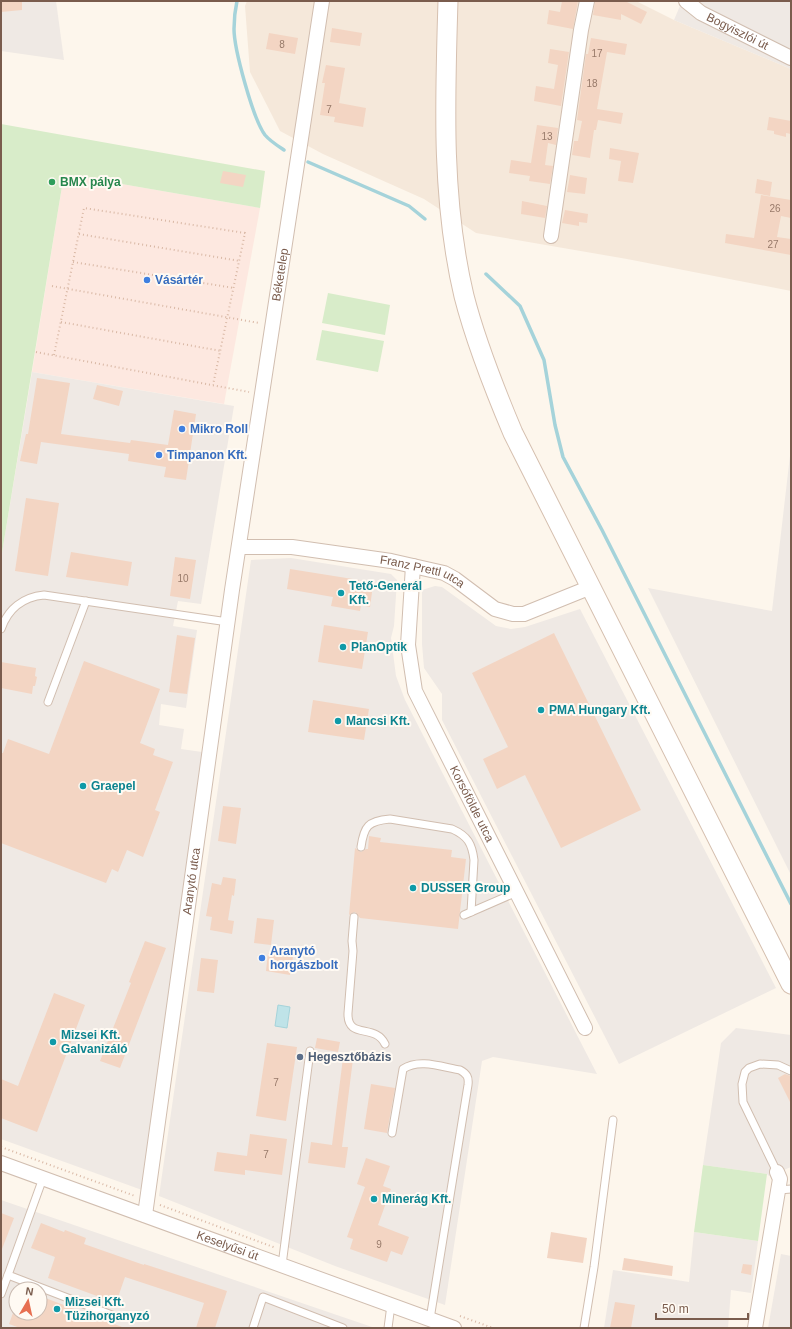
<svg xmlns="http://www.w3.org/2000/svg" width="792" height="1329" viewBox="0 0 792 1329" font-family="Arial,sans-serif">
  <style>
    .residential { fill: #f5e8da }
    .commercial { fill: #fde8e0 }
    .industrial { fill: #efe9e4; fill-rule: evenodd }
    .green { fill: #d8ecc9 }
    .water { fill: #bfe3e8; stroke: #a5d3da }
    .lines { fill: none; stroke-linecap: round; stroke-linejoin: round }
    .stream { stroke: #a5d3da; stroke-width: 3.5 }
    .building { fill: #f3d5c3 }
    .lane-casing { stroke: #d1beb0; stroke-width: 9 }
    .street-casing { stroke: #d1beb0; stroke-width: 16 }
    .secondary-casing { stroke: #d6c0b0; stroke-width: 21 }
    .path { stroke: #d9b8a5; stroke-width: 2; stroke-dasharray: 1 3; stroke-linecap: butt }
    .lane { stroke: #fff; stroke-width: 7 }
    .street { stroke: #fff; stroke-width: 14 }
    .secondary { stroke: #fff; stroke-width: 19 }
    .leisure-dot { fill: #2e9e5b; stroke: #fffaf3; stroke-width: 1.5 }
    .shop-dot { fill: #3f7fe0; stroke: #fffaf3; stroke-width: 1.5 }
    .culture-dot { fill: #0f9aa8; stroke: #fffaf3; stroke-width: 1.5 }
    .service-dot { fill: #5c6f8a; stroke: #fffaf3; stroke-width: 1.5 }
    .labels { text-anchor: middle; stroke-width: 4; stroke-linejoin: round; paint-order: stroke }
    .number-label { font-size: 10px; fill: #987a6a }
    .street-label { font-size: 12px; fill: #7a5c4d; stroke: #fffaf3 }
    .leisure-label { font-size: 12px; font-weight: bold; fill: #27864d; stroke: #fffaf3; text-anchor: start }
    .shop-label { font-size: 12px; font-weight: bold; fill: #366cbe; stroke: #fffaf3; text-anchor: start }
    .culture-label { font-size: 12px; font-weight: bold; fill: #0d838f; stroke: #fffaf3; text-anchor: start }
    .service-label { font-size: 12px; font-weight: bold; fill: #4e5e75; stroke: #fffaf3; text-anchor: start }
  </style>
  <rect width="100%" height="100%" fill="#fdf6ec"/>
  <polygon class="residential" points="247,1 636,1 674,20 791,69 791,291 627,259 476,233 424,199 323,154 280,131 250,72 245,6"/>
  <polygon class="commercial" points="64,174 260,208 224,404 32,372"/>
  <g class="industrial">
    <polygon points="1,1 56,1 64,60 1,51"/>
    <polygon points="682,1 791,1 791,69 674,20"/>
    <polygon points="32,372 234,406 201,604 178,601 173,626 197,630 186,708 161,704 159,725 184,729 181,749 202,752 142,1190 1,1139 1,559"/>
    <polygon points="791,447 791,875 648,588 772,611"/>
    <polygon points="291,558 391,574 397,580 394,626 391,638 396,676 405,700 597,1074 493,1057 482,1061 445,1305 335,1266 159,1196 251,560"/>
    <polygon points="435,586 442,587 496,626 511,629 525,627 580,609 776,988 619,1064 442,720 442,694 424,668 422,644 422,590"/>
    <polygon points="736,1028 791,1035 791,1167 769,1176 767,1174 703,1165 721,1043"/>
    <path d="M1,1200l251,86 123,42h-374zM16,1289h24v24h-24z"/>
    <polygon points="694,1232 758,1241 751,1293 731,1290 728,1328 604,1328 613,1270 689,1282"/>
    <polygon points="781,1254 791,1256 791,1328 768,1328"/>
  </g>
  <g class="green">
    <polygon points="1,124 265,171 260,208 64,174 1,559"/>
    <polygon points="328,293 390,305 385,335 322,323"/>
    <polygon points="322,330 384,341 378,372 316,360"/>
    <polygon points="703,1165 767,1174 758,1241 694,1232"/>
  </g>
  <polygon class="water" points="278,1005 290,1007 287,1028 275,1026"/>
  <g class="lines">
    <g class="stream">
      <path d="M237,1c-2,9 -3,18 -3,28 0,20 19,90 31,106 5,6 13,11 19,15"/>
      <polyline points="308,162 409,206 425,219"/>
      <polyline points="486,274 520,306 544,360 555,425 563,457 602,530 791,904"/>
    </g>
  </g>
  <g class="building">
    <polygon points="1,1 22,1 22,10 1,12"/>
    <polygon points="562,1 578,1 573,29 547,24 549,10 560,12"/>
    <polygon points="595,1 625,1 647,12 641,24 621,14 621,20 593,15"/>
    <polygon points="332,28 362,33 360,46 330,42"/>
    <polygon points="269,33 298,38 295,54 266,49"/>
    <polygon points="591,38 627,44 625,55 607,52 597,109 623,113 621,124 598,120 596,130 594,130 590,158 572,155 574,141 578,141 582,121 577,120 586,54 588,54"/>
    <polygon points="550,49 569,52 561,106 534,101 536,86 554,89 558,65 548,63"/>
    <polygon points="326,65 345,68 339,103 366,108 363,127 334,122 335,117 320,115 325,83 322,83"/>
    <polygon points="769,117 791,121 791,134 786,133 786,137 774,134 774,131 767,130"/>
    <polygon points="537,125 558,128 556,145 548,143 545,165 553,166 550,184 529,181 530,176 509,173 511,160 531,163"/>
    <polygon points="610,148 639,153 633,183 618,181 621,161 609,159"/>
    <polygon points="223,171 246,175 243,187 220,183"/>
    <polygon points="570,175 587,178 585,194 567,192"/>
    <polygon points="757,179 772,182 770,196 755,193"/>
    <polygon points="761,195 791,200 791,218 781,216 777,237 791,239 791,255 725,243 726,234 754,238"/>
    <polygon points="522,201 547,206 545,218 521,214"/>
    <polygon points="565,210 588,214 587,223 579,222 579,226 562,223"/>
    <polygon points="37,378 70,383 61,434 130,443 131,440 168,445 174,410 196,414 186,480 164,477 166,467 128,461 129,454 41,442 37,464 20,461 26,434 28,434"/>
    <polygon points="97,385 123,391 119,406 93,399"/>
    <polygon points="26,498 59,503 48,576 15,571"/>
    <polygon points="71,552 132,562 128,586 66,577"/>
    <polygon points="175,557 196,560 190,599 170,596"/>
    <polygon points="290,569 359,580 358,583 373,585 370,607 361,605 360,611 331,606 333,597 287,589"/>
    <polygon points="324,625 368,632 362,669 318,662"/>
    <polygon points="554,633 641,810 561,848 525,775 497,789 483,759 508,747 472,673"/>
    <polygon points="177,635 195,638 187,694 169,692"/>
    <polygon points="84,661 160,689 140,743 155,749 153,755 173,762 155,810 160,812 143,857 127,850 118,872 112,869 106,883 1,843 1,753 3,753 8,739 49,754"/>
    <polygon points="1,662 36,668 35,676 37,677 35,686 33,686 32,694 1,688"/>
    <polygon points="313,700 369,709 364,740 308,732"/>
    <polygon points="223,806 241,808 236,844 218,841"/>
    <polygon points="369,836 381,838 380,842 452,850 451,857 466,859 458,929 360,918 355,912 352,913 349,915 355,848 361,852 366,849 368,849"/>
    <polygon points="223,877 236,879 234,896 232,895 228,920 234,921 232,934 210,930 212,917 206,916 212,883 221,885"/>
    <polygon points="257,918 274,920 271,945 254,943"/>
    <polygon points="145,941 166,948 120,1068 100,1061 131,983 129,982"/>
    <polygon points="268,953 293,957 290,975 266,971"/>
    <polygon points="201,958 218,960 214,993 197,991"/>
    <polygon points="54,993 85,1005 37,1132 1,1118 1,1079 18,1086"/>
    <polygon points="317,1038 340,1042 338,1052 315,1048"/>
    <polygon points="267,1043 297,1047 286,1121 256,1116"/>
    <polygon points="343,1058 353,1059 342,1147 348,1147 345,1168 308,1163 311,1142 332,1145"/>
    <polygon points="785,1074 791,1076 791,1104 778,1078"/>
    <polygon points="371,1084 395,1088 387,1133 364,1129"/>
    <polygon points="250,1134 287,1139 282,1175 245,1170 245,1175 214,1171 217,1152 247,1156"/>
    <polygon points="366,1158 390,1166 383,1186 391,1189 378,1225 409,1237 402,1255 391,1251 387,1262 350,1249 353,1239 347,1237 365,1187 357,1184"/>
    <polygon points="1,1213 14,1218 2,1249 1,1249"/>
    <polygon points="41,1223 64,1232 65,1230 86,1238 84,1244 144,1265 144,1264 227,1291 215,1328 196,1328 204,1303 125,1277 116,1303 48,1278 55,1257 31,1248"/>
    <polygon points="551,1232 587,1238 583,1263 547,1258"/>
    <polygon points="624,1258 673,1266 672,1276 622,1270"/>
    <polygon points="743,1264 752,1265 751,1275 741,1273"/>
    <polygon points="40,1296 122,1327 122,1328 20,1328 9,1324 13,1313 40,1313"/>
    <polygon points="615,1302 635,1305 631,1328 610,1328"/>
  </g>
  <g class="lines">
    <defs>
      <g id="lane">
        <path d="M1,629c7,-20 22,-32 43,-34l184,27"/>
        <polyline points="48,702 86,601"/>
        <path d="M361,847c3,-21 7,-26 29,-28l62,10c16,7 20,15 22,31l-3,52"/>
        <polyline points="464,915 517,892"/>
        <path d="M354,917l-2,24 1,10 -5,62c-1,27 27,10 37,31"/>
        <path d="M392,1133l11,-64c16,-11 39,-2 57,1 7,4 9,7 8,15l-38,234"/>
        <polyline points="777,1172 743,1102 742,1084 745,1072 749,1068 760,1064 778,1065 791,1071"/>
        <polyline points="43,1178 8,1275 117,1317"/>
        <polyline points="779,1190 791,1189"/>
        <polyline points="282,1265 310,1051"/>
        <polyline points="1,1294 8,1275"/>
        <polyline points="253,1328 263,1297 343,1328"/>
        <polyline points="388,1328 391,1305"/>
        <polyline points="584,1328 594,1267 613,1120"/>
      </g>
      <g id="street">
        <path id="s1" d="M686,1l15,12 90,45"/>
        <polyline points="551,236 581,30 587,1"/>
        <path id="s2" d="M239,547h53l99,14 53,12 11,6 40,30 18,5h11l67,-27"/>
        <path id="s3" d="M413,566l-5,79 7,46 170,337"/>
        <path id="s4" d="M1,1163l453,165"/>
        <path id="s5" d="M145,1215l87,-625 90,-589"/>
        <polyline points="755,1328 780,1179 777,1172"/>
      </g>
      <path id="secondary" d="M448,1c-3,99 -7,198 16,295 12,47 30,92 49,137l278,551"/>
    </defs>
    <use href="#lane" class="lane-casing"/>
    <use href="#street" class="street-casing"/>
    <use href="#secondary" class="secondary-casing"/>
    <g class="path">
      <polyline points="79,234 240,261"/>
      <polyline points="73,262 234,288"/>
      <polyline points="52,286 259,323"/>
      <polyline points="61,322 221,351"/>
      <polyline points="36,352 249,392"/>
      <polyline points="54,355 84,208 245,233 213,385"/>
      <polyline points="1,1147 135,1196"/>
      <polyline points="160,1205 276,1248"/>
      <polyline points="460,1316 493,1328"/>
    </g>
    <use href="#lane" class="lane"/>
    <use href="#street" class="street"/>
    <use href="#secondary" class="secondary"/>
  </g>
  <circle class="leisure-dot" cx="52" cy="182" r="4"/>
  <g class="shop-dot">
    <circle cx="147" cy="280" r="4"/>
    <circle cx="182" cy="429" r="4"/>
    <circle cx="159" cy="455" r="4"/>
    <circle cx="262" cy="958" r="4"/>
  </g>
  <g class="culture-dot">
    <circle cx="341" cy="593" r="4"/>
    <circle cx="343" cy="647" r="4"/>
    <circle cx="541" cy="710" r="4"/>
    <circle cx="338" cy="721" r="4"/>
    <circle cx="83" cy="786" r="4"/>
    <circle cx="413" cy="888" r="4"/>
    <circle cx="53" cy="1042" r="4"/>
    <circle cx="374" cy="1199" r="4"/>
    <circle cx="57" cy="1309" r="4"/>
  </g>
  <circle class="service-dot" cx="300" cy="1057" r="4"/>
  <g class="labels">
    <g class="number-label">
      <text x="282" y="48">8</text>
      <text x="597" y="57">17</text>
      <text x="592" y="87">18</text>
      <text x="329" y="113">7</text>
      <text x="547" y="140">13</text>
      <text x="775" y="212">26</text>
      <text x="773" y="248">27</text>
      <text x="183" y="582">10</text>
      <text x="276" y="1086">7</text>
      <text x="266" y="1158">7</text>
      <text x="379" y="1248">9</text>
    </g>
    <g class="street-label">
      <text dy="4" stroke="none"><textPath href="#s1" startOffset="60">Bogyiszlói út</textPath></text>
      <text dy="4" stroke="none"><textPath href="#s5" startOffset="950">Béketelep</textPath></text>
      <text dy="4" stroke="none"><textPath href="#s2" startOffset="186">Franz Prettl utca</textPath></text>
      <text dy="4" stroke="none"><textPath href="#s3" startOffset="252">Korsófölde utca</textPath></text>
      <text dy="4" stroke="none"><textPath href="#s5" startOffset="337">Aranytó utca</textPath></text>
      <text dy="4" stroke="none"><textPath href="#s4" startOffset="241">Keselyűsi út</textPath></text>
    </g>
    <g class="leisure-label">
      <text x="60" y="186">BMX pálya</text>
    </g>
    <g class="shop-label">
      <text x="155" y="284">Vásártér</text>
      <text x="190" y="433">Mikro Roll</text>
      <text x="167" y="459">Timpanon Kft.</text>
      <text x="270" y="955">Aranytó<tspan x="270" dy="14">horgászbolt</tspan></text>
    </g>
    <g class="culture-label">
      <text x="349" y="590">Tető-Generál<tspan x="349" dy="14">Kft.</tspan></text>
      <text x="351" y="651">PlanOptik</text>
      <text x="549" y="714">PMA Hungary Kft.</text>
      <text x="346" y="725">Mancsi Kft.</text>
      <text x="91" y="790">Graepel</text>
      <text x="421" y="892">DUSSER Group</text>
      <text x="61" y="1039">Mizsei Kft.<tspan x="61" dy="14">Galvanizáló</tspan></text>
      <text x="382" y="1203">Minerág Kft.</text>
      <text x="65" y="1306">Mizsei Kft.<tspan x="65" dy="14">Tüzihorganyzó</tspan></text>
    </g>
    <g class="service-label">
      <text x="308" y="1061">Hegesztőbázis</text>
    </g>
  </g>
  <rect width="792" height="1329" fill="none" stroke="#7a5c4d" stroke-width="4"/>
  <g transform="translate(28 1301) rotate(9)"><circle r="19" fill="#fffaf3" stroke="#cabbb1"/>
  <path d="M0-3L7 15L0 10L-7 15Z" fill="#e76f51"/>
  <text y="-6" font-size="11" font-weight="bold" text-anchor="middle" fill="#7a5c4d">N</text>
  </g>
  <path d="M656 1313v6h92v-6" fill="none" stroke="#7a5c4d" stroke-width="2"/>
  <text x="662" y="1313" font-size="12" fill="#7a5c4d" stroke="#fffaf3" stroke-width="3" paint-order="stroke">50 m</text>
</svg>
